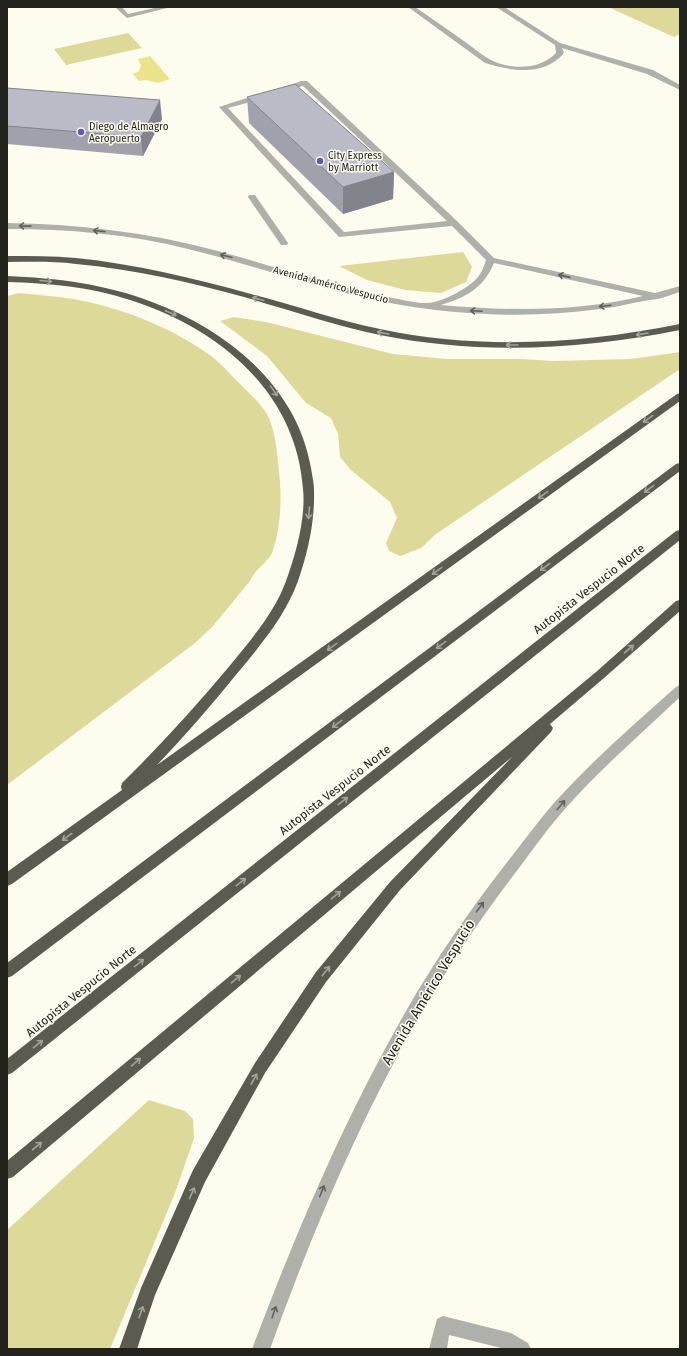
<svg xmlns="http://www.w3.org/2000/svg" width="687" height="1356" viewBox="0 0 687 1356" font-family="'Fira Sans',sans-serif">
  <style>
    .green { fill: #ddd998 }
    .water { fill: #eae38a }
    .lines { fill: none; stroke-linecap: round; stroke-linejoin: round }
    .minor { fill: #b0b0aa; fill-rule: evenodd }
    .highway { fill: #5c5b50; fill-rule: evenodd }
    .wall { fill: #a1a1ab }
    .shaded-wall { fill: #83838b }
    .building { fill: #bbbbc7; stroke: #83838b }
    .oneway { stroke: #62625d }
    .oneway2 { stroke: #a4a398 }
    .poi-dot { fill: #6553cc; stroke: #fdfcef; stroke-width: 1.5 }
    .labels { text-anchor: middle; stroke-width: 3; stroke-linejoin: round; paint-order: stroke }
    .far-poi-label { font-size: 10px; fill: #23231e; stroke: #fdfcef; text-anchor: start }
    .far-street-label { font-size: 10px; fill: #23231e; stroke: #fdfcef }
    .street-label { font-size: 12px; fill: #23231e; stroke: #fdfcef }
    .near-street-label { font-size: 14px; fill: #23231e; stroke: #fdfcef }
  </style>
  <rect width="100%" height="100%" fill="#fdfcef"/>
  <g class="green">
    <polygon points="608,7 680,7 680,34 674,37"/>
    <polygon points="128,33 142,48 66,65 54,49"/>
    <polygon points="463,252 472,267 466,282 441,293 405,290 367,280 339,266"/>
    <path d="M19,293c18,2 36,3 54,6 47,8 95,27 134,54 12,8 21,19 31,29 10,10 23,21 30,34 8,17 9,38 11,56 3,25 2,54 -6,78 -3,12 -18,18 -23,31l-37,45 -18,17 -188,142v-489z"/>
    <polygon points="234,317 266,322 393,354 447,359 522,359 553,361 631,359 680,352 680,369 436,534 421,548 400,556 389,551 386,543 397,518 390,502 351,470 340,457 338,434 331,418 306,403 267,356 220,321"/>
    <polygon points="149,1100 185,1111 193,1119 194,1138 175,1193 110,1349 7,1349 7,1230"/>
  </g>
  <polygon class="water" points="150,56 170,79 158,83 146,80 139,81 133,74 139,71 141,65 138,59"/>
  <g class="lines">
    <g class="minor">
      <polygon points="115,7 122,7 128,14 159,7 171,7 127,18"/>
      <path d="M408,7h7c18,12 36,25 53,37 7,5 15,12 23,16 20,10 49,10 65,-7l-1,-8 -59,-38h8l56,36 93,27 27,15v5l-33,-16 -85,-26 2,5c-20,24 -53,18 -79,10z"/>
      <path d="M301,81h6l150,140 37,37 161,35 25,-7v6c-7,2 -16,6 -23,7 -19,2 -38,8 -57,10 -67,9 -133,7 -199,-4 -73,-12 -142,-39 -213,-56 -59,-15 -120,-20 -181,-20v-6c70,1 139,9 207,27 56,15 112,34 169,46 12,2 34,8 45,7 15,-1 41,-15 50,-26 4,-5 6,-11 8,-17l-34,-34 -113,11 -120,-130 40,-13h6v4l-37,10 116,124 103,-11 -144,-135 -21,6 -4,-2zM494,263l149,33c-65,16 -135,15 -202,9 25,-8 42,-16 53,-42z"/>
      <polygon points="249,195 255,195 288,243 287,245 281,245 248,197"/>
      <path d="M680,685v12c-39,37 -80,72 -115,112 -17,19 -31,39 -46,59 -114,147 -186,307 -249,481h-18c43,-114 90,-225 150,-331 32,-57 70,-111 110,-162 14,-18 27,-36 42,-53 38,-42 80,-79 122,-116z"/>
      <polygon points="443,1316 511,1333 528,1343 531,1349 505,1349 449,1335 447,1349 429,1349 437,1319"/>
    </g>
    <g class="highway">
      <path d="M7,256c23,0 46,0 69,2 59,6 117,20 175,36 43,11 85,26 129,35 99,21 201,15 300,-5v6c-99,20 -201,25 -300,5 -46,-10 -91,-25 -136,-38 -55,-15 -111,-28 -168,-33 -23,-3 -46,-2 -69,-2z"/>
      <path d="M7,276c49,2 99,8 145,26 75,28 145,84 159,166 1,7 3,15 3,22 1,31 -6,62 -16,91 -13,36 -39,66 -63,95 -25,31 -51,61 -78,89l520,-371 3,-1v8l-668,483 -5,2v-14l115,-82 -1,-3 1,-4c37,-36 72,-75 105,-114 22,-27 47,-55 59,-88 10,-27 20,-64 17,-92 -7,-98 -85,-161 -173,-189 -40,-13 -81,-17 -123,-18z"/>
      <polygon points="680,463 680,471 12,976 7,978 7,963 676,464"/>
      <polygon points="680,530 680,540 12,1073 7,1075 7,1059 676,531"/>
      <polygon points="680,600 680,611 604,678 550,724 553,728 551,732 400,890 326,982 265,1073 205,1182 155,1295 137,1349 119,1349 141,1288 193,1170 255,1063 316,972 390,882 513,756 13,1177 7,1179 7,1161 596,672 676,601"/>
    </g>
  </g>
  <g class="wall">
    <polygon points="7,88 162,119 143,156 7,144"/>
    <polygon points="247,97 394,172 393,199 343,214 249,123"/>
  </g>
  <g class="shaded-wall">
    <polygon points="160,100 162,119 143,156 141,137"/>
    <polygon points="394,172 393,199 343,214 343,187"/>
  </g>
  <g class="building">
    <polygon points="295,84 394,172 343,187 247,97"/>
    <polygon points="7,88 160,100 141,137 7,126"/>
  </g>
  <defs><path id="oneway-shaft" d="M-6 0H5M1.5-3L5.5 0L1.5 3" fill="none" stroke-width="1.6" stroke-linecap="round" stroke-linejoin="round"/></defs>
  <g class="oneway">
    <use href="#oneway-shaft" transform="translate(25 226) rotate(-179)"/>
    <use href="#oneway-shaft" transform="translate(99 231) rotate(-174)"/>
    <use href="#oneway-shaft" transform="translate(226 256) rotate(-165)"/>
    <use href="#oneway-shaft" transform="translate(564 276) rotate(-167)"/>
    <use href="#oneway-shaft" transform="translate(605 306) rotate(173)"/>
    <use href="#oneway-shaft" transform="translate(476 311) rotate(-177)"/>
    <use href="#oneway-shaft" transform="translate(561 805) rotate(-50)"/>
    <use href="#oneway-shaft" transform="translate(480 907) rotate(-54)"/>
    <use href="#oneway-shaft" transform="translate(322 1191) rotate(-68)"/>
    <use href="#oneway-shaft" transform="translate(274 1312) rotate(-71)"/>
  </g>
  <g class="oneway2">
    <use href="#oneway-shaft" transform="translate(46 281) rotate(5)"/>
    <use href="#oneway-shaft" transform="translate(258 299) rotate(-165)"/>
    <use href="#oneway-shaft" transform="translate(171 313) rotate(23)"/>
    <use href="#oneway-shaft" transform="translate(383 333) rotate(-170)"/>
    <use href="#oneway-shaft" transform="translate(642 334) rotate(170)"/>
    <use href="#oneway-shaft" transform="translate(512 345) rotate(180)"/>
    <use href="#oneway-shaft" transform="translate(274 391) rotate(55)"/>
    <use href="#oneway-shaft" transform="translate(648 419) rotate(144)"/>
    <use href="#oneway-shaft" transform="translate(649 489) rotate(143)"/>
    <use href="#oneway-shaft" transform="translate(543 495) rotate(144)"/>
    <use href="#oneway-shaft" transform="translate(309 513) rotate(95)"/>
    <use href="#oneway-shaft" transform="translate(545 567) rotate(143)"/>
    <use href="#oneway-shaft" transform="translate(437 571) rotate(144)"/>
    <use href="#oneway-shaft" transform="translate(441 645) rotate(143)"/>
    <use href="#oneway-shaft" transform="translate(332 647) rotate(144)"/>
    <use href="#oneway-shaft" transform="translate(629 649) rotate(-41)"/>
    <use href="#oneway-shaft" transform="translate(337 724) rotate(143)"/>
    <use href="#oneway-shaft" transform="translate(343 801) rotate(-38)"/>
    <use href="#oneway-shaft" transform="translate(67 837) rotate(144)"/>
    <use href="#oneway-shaft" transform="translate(241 882) rotate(-38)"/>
    <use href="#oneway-shaft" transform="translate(336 895) rotate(-40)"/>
    <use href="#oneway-shaft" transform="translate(139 963) rotate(-39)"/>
    <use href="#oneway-shaft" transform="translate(326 971) rotate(-51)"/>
    <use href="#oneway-shaft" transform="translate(236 979) rotate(-40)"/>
    <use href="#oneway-shaft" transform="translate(38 1044) rotate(-39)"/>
    <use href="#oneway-shaft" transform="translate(136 1062) rotate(-40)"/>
    <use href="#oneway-shaft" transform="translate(254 1079) rotate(-61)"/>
    <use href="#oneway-shaft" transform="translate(37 1146) rotate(-40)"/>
    <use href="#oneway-shaft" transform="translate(192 1193) rotate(-66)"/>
    <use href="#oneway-shaft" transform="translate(141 1312) rotate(-71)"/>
  </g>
  <g class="poi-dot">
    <circle cx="81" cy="132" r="4"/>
    <circle cx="320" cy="161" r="4"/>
  </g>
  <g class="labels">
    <g class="far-poi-label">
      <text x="89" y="130">Diego de Almagro<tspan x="89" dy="12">Aeropuerto</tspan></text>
      <text x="328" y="159">City Express<tspan x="328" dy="12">by Marriott</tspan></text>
    </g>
    <g class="far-street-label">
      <text transform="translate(331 284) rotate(15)" y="4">Avenida Américo Vespucio</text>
    </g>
    <g class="street-label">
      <text transform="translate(589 589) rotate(-38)" y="4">Autopista Vespucio Norte</text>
      <text transform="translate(335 790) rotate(-38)" y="4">Autopista Vespucio Norte</text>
      <text transform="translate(81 991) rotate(-39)" y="4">Autopista Vespucio Norte</text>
    </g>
    <g class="near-street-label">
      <text transform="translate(428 992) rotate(-59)" y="5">Avenida Américo Vespucio</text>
    </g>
  </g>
  <rect width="687" height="1356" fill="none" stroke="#23231e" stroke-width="16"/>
</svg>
